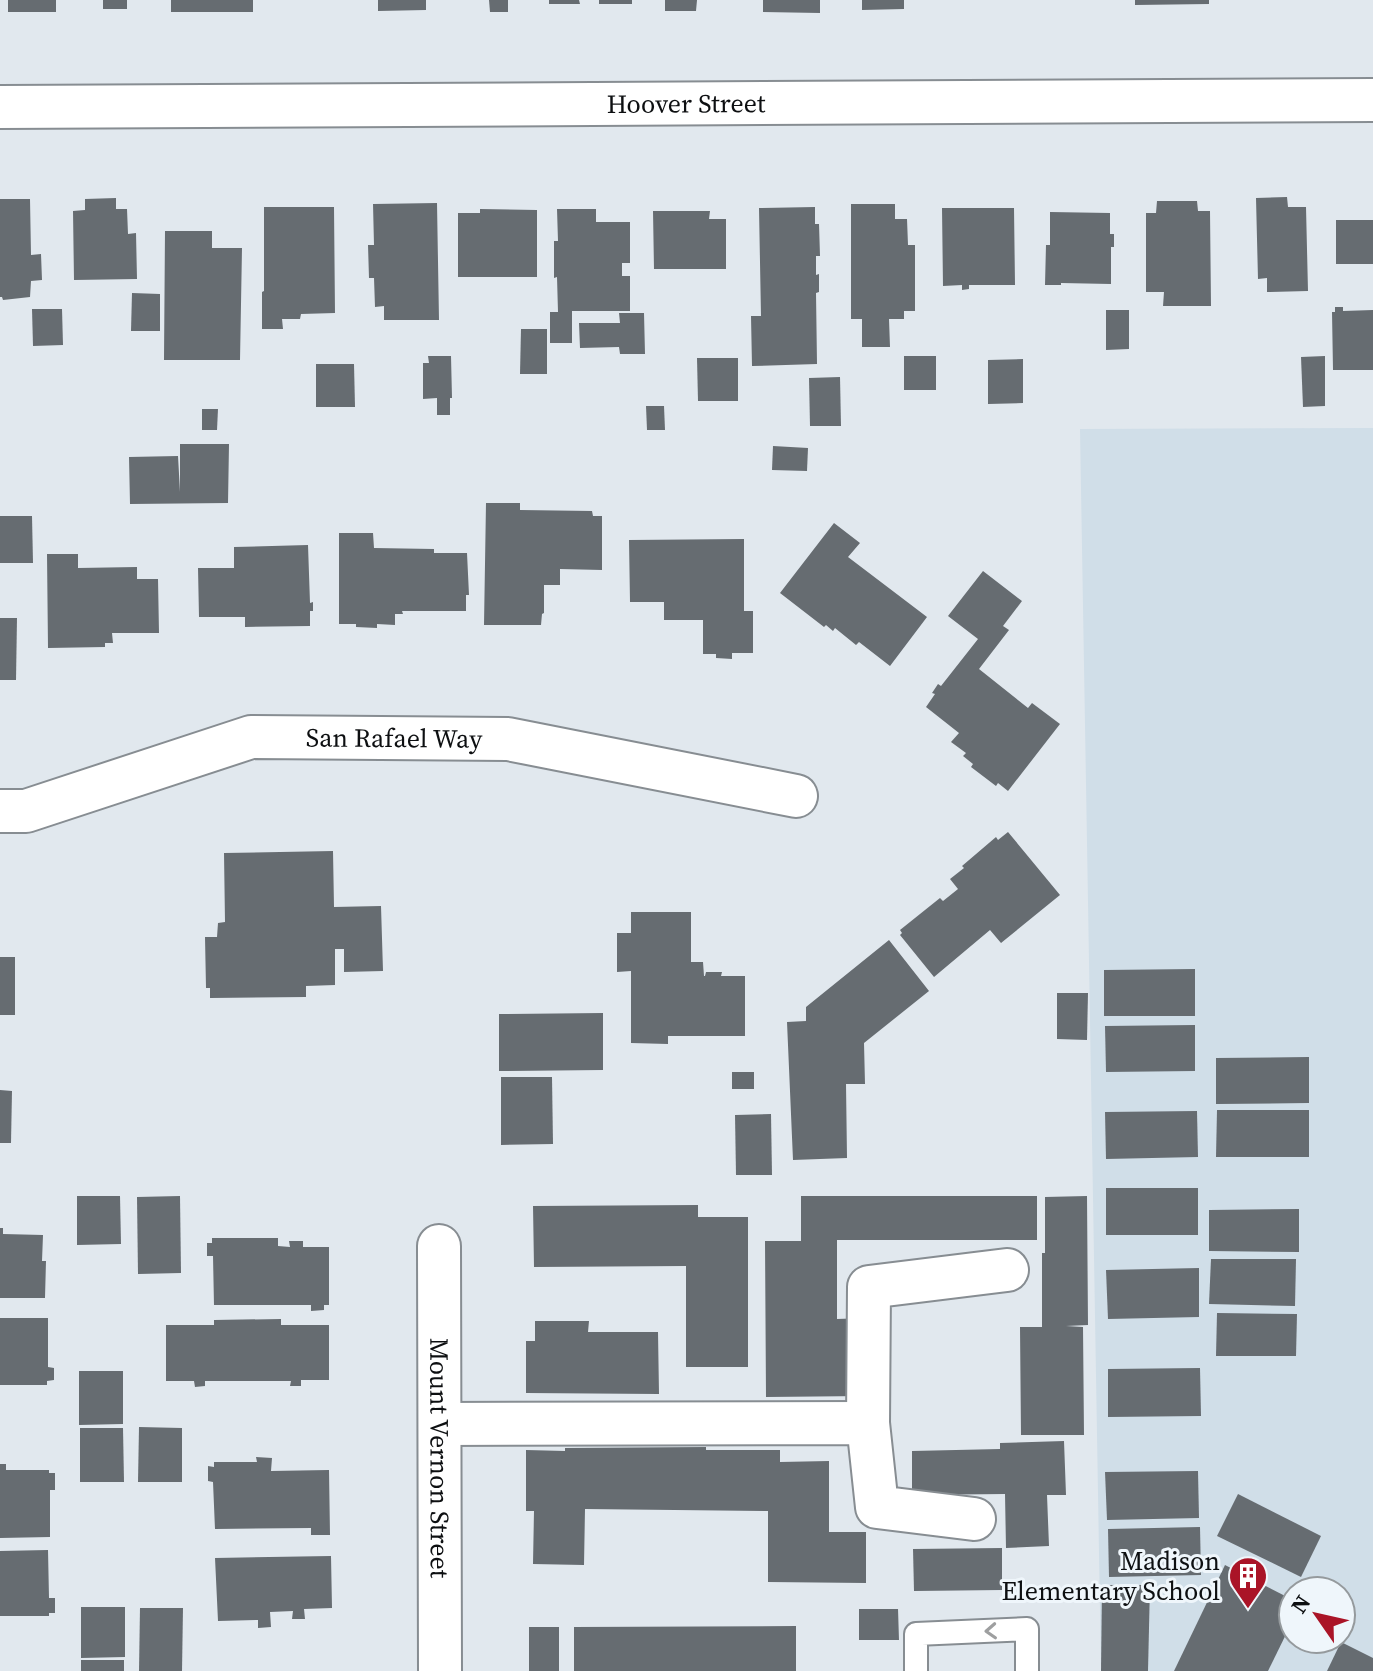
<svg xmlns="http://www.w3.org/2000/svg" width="1373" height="1671" viewBox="0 0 1373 1671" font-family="'Source Serif 4',serif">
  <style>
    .built { fill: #d0dee8; fill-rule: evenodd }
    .building { fill: #666c71 }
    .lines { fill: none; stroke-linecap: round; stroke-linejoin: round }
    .service-casing { stroke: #878d92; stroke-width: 26 }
    .minor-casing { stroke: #878d92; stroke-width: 46 }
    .service { stroke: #fff; stroke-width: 22 }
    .minor { stroke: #fff; stroke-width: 42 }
    .oneway { stroke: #9e9fa0 }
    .labels { text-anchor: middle; stroke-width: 6; stroke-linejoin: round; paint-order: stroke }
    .street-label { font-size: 26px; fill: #0d0f11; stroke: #eff6fb }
    .poi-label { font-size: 26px; fill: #0d0f11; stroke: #eff6fb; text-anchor: end }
  </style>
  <rect width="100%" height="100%" fill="#e1e8ee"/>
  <path class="built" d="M1373,428v1243h-272l-21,-1242zM1293,1591h48v48h-48z"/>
  <g class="building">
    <rect x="8" y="0" width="48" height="12"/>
    <rect x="103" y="0" width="24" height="9"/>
    <rect x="171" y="0" width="82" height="12"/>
    <polygon points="378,0 426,0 426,10 378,11"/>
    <polygon points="489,0 508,0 508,12 490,12"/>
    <polygon points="549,0 579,0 580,4 549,4"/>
    <rect x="599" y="0" width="33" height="4"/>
    <polygon points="665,0 697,0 696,11 665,11"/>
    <polygon points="763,0 820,0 820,13 763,12"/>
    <polygon points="862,0 904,0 904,9 862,10"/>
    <polygon points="1135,0 1209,0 1209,4 1135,5"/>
    <polygon points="1287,197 1288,207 1306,207 1308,291 1267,292 1267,278 1258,279 1256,198"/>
    <polygon points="116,198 116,209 127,209 128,234 136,233 137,279 74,280 73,211 85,210 85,199"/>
    <polygon points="0,199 30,199 31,255 41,254 42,280 31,281 30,297 3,300 2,297 0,297"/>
    <polygon points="1157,201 1197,201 1198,211 1210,211 1211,306 1163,306 1164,292 1146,292 1146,213 1156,213"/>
    <polygon points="437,203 439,320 384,320 384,306 375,307 374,278 369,278 368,245 374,245 373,204"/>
    <polygon points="851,204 895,204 895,219 907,219 908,245 915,245 915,311 904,311 904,319 889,319 890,347 862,347 862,319 851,319"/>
    <polygon points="264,207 334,207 335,313 301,314 300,319 282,319 283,329 262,329 262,292 264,291"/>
    <polygon points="815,207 815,224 819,224 820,256 816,256 816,275 819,274 819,292 816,293 817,364 752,366 751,316 761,316 759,208"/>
    <polygon points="942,208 1014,208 1015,285 969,285 969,289 962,290 962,285 943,286"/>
    <polygon points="480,209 537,210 537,277 458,277 458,213 480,213"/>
    <polygon points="557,209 596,209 596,222 630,222 630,263 622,263 622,276 630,276 630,311 572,311 572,343 550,343 550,312 558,312 557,277 554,278 554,241 558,241"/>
    <polygon points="653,211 710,211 709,219 726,219 726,269 654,269"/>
    <polygon points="1050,212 1110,213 1110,234 1114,234 1114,247 1111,247 1111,284 1061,283 1061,285 1045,285 1046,245 1050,245"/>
    <rect x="1336" y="220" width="37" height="44"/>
    <polygon points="165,231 212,231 212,248 242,248 240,360 164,360"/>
    <polygon points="132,293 160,294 160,331 131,331"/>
    <polygon points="1335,307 1343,307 1343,311 1373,310 1373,370 1333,370 1332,312 1335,312"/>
    <polygon points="32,309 62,309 63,345 33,346"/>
    <polygon points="1106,310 1129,310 1129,349 1106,350"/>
    <polygon points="619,313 644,313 645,354 620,354 619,347 580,348 579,323 620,323"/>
    <polygon points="521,329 547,329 547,374 520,374"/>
    <polygon points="428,356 451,356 452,398 450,398 450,415 437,415 437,398 423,399 423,363 429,363"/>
    <rect x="904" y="356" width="32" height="34"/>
    <polygon points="1325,356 1325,406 1303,407 1301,357"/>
    <polygon points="697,358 738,358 738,401 698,401"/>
    <polygon points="1023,359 1023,403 988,404 988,360"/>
    <polygon points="316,364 354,364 355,407 316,407"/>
    <polygon points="840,377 841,426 810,426 809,378"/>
    <polygon points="646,406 664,406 665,430 647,430"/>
    <polygon points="202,409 218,409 217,430 202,430"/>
    <polygon points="180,444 229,444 228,503 130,504 129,457 178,456 180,492"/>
    <polygon points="773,446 808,448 807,471 772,470"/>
    <polygon points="486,503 520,503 520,510 592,511 593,516 602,516 602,570 560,569 560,585 544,585 544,613 542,614 541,625 484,625"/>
    <polygon points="0,516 32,516 33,563 0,563"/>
    <polygon points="834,523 860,543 848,557 927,617 890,666 859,642 856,645 835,628 833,631 826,625 824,627 780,593"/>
    <polygon points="339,533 373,533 374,548 434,549 434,553 467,553 469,595 466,595 466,611 402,611 403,614 395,614 395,625 377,624 377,628 356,627 356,624 339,624"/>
    <polygon points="744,539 744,611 753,611 753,653 732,653 732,659 716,658 716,654 703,654 703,620 664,620 664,602 630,602 629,540"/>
    <polygon points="308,545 310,603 313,602 313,611 310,611 310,626 245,627 245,617 199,617 198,568 234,568 234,547"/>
    <polygon points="47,554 78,554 78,568 137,567 137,579 158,579 159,633 112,633 113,643 105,643 105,647 48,648"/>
    <polygon points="983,571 1022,601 1003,626 1009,630 979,669 1028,708 1032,703 1060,724 1008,791 998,783 996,786 971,767 973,764 963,756 966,753 951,742 959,733 926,707 935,694 932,693 938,684 941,686 978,639 948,616"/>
    <polygon points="0,618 17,618 16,680 0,680"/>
    <polygon points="1008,832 1060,895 1001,943 990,930 934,977 900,935 902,933 900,930 940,898 943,901 958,889 950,879 964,868 962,866 996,837 998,840"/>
    <polygon points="333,851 334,907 381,906 383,971 344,972 344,949 335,949 335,985 306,986 306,997 210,998 210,988 206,988 205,937 217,937 218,923 225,922 224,853"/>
    <polygon points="631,912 691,912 691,962 703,962 704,976 705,976 706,972 722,972 721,976 745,976 745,1036 668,1036 668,1044 631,1043 631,971 617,972 617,933 631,933"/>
    <polygon points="889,940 929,991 864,1043 865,1084 846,1084 847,1158 793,1160 787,1022 806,1021 806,1007"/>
    <rect x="0" y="957" width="15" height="58"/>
    <polygon points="1195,969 1195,1016 1104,1016 1104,970"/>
    <polygon points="1057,993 1088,993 1087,1040 1057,1039"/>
    <polygon points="603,1013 603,1070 499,1071 499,1014"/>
    <polygon points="1195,1025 1195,1071 1106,1072 1105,1026"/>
    <polygon points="1309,1057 1309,1103 1216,1104 1216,1058"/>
    <rect x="732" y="1072" width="22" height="17"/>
    <polygon points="501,1077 552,1077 553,1144 501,1145"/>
    <polygon points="0,1090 12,1091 11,1143 0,1143"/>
    <polygon points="1217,1110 1309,1110 1309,1157 1216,1157"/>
    <polygon points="1197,1111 1198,1157 1106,1159 1105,1112"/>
    <polygon points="771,1114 772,1175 736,1175 735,1115"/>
    <rect x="1106" y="1188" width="92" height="47"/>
    <polygon points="77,1196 120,1196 121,1244 77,1245"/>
    <polygon points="180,1196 181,1273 138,1274 137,1197"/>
    <polygon points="801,1196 1037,1196 1037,1240 837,1240 837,1319 865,1318 865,1396 766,1397 765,1241 801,1241"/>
    <polygon points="1087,1196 1088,1325 1066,1326 1083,1327 1084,1435 1021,1435 1020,1327 1042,1327 1042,1253 1045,1253 1045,1197"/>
    <polygon points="698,1205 698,1217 748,1217 748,1367 686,1367 686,1266 534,1267 533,1206"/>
    <polygon points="1299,1209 1299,1252 1209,1251 1209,1210"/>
    <polygon points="0,1228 3,1228 3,1234 43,1235 42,1261 46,1261 45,1298 0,1298"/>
    <polygon points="212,1238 278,1238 278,1246 290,1247 289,1241 303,1241 303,1247 329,1247 329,1305 324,1305 324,1310 311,1311 311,1305 214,1305 213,1256 207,1256 207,1243 212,1243"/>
    <polygon points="1211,1259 1296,1259 1295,1306 1209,1304"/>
    <polygon points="1199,1268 1199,1317 1108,1319 1106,1270"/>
    <polygon points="1217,1313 1297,1314 1296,1356 1216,1356"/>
    <polygon points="0,1318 48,1318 48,1367 54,1368 54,1380 47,1381 47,1385 0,1385"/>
    <polygon points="281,1319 281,1325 329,1325 329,1380 301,1380 301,1386 290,1386 291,1381 205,1381 205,1386 195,1387 194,1381 166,1381 166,1325 214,1325 214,1320"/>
    <polygon points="535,1321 589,1321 588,1332 658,1332 659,1394 526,1393 526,1341 535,1341"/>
    <polygon points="1200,1368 1201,1416 1108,1417 1108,1369"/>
    <polygon points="79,1371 123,1371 123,1424 79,1425"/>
    <polygon points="139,1427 182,1428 182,1482 138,1482"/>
    <polygon points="80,1428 123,1428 124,1482 80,1482"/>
    <polygon points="1064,1441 1066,1495 1047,1495 1049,1546 1006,1548 1005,1494 912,1495 912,1451 1000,1449 1000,1443"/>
    <polygon points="706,1447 706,1450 780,1450 780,1462 829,1461 829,1532 866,1532 866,1583 768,1582 768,1511 585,1509 584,1565 533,1564 534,1511 526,1511 526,1450 565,1451 565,1448"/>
    <polygon points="256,1457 272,1458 271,1471 329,1470 330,1535 311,1535 311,1528 215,1529 213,1482 208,1481 208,1466 214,1467 214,1462 257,1462"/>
    <polygon points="0,1464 6,1464 6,1470 49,1470 49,1473 55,1473 55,1490 50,1490 50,1537 0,1538"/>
    <polygon points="1198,1471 1199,1518 1107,1520 1105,1472"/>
    <polygon points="1238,1494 1321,1536 1301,1577 1217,1536"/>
    <polygon points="1200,1527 1201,1575 1109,1577 1108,1529"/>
    <polygon points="1002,1548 1002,1590 914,1591 913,1549"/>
    <polygon points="48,1550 49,1598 55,1598 55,1613 49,1613 49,1616 0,1616 0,1551"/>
    <polygon points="331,1556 332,1608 304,1609 305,1619 292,1619 293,1611 270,1612 271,1627 258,1628 258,1620 218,1621 215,1558"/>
    <polygon points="1225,1565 1293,1600 1293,1620 1268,1671 1174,1671"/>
    <polygon points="1102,1585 1150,1585 1148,1671 1101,1671"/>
    <polygon points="81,1607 125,1607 125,1657 81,1658"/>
    <polygon points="140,1608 183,1608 182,1671 139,1671"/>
    <polygon points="859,1609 898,1609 899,1640 859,1640"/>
    <polygon points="796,1626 796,1671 574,1671 574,1627"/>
    <rect x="529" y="1627" width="30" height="44"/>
    <polygon points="1341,1642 1373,1658 1373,1671 1327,1671"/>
    <rect x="81" y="1660" width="43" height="11"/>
  </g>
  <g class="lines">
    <defs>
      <polyline id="service" points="916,1671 916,1634 1027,1629 1027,1671"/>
      <g id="minor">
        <path id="s1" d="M0,107l1373,-7"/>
        <path id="s2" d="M0,811h26l225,-74 257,2 288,57"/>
        <path id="s3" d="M439,1246l1,425"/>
        <polyline points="868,1423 869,1287 1007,1270"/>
        <polyline points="440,1424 868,1423 877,1507 974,1519"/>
      </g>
    </defs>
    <use href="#service" class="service-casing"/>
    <use href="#minor" class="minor-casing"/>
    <use href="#service" class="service"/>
    <use href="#minor" class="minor"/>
  </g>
  <defs><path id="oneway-chevron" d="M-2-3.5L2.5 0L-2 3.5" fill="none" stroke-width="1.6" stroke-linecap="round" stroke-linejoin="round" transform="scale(2)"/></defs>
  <use class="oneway" href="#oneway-chevron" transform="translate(991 1631) rotate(177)"/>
  <defs>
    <symbol id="building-pin" viewBox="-11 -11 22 30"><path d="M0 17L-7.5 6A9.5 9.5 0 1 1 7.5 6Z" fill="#aa1427" stroke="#eff6fb"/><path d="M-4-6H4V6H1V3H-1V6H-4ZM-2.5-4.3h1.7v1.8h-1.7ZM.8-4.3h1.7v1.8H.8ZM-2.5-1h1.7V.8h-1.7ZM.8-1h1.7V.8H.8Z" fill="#fff"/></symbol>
  </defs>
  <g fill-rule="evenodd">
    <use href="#building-pin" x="1226" y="1554" width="44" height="60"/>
  </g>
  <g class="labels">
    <g class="street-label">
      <text dy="9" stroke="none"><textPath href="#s1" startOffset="686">Hoover Street</textPath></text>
      <text dy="9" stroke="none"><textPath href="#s2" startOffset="406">San Rafael Way</textPath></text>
      <text dy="9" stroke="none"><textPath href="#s3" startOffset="212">Mount Vernon Street</textPath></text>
    </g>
    <g class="poi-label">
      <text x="1220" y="1570">Madison<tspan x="1220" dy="30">Elementary School</tspan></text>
    </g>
  </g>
  <g transform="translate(1317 1615) rotate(304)"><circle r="38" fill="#eff6fb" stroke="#959a9d" stroke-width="2"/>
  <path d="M0-6L14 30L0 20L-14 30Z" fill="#aa1427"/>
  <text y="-12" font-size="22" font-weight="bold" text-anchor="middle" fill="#0d0f11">N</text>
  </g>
</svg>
